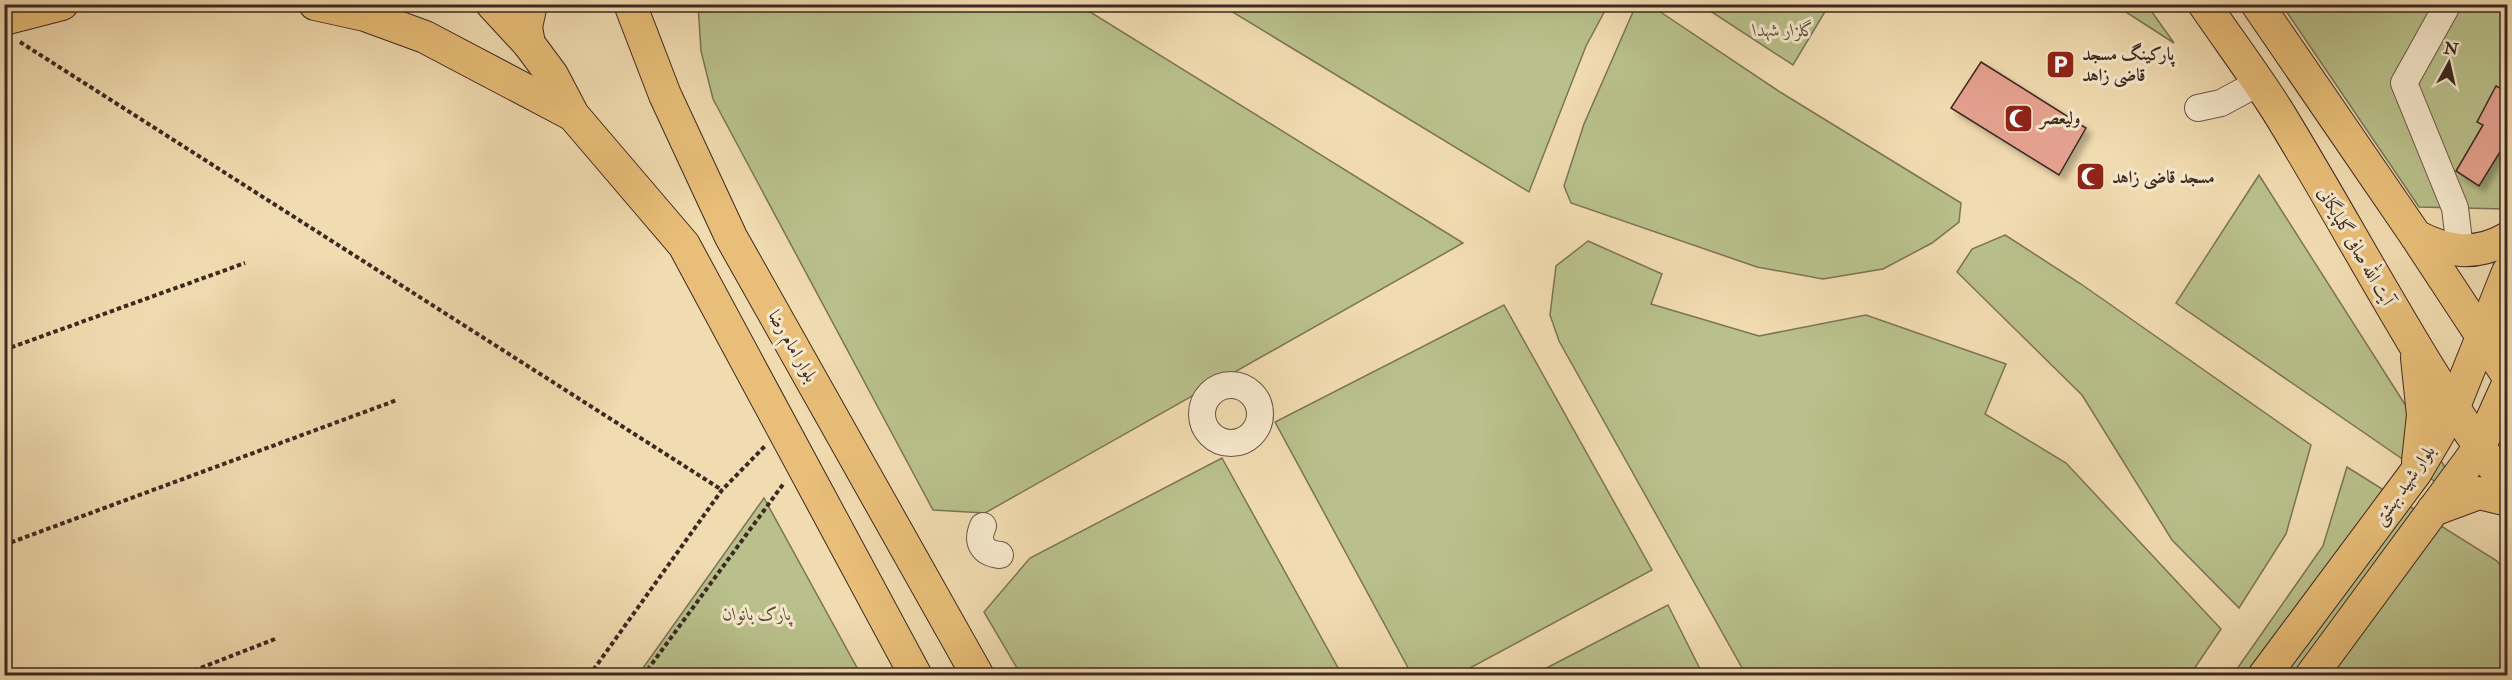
<svg xmlns="http://www.w3.org/2000/svg" width="2512" height="680" viewBox="0 0 2512 680" font-family="'IM FELL Double Pica',Amiri,serif">
  <style>
    .green { fill: #b9c08b; stroke: #7b7456; stroke-width: 1.5 }
    .building { fill: #e3a08e; stroke: #3d2921; stroke-width: 1.5; filter: url(#shadow) }
    .lines { fill: none; stroke-linecap: round; stroke-linejoin: round }
    .minor-casing { stroke: #6a5645; stroke-width: 28 }
    .major-casing { stroke: #3d2921; stroke-width: 34 }
    .path { stroke: #3d2921; stroke-width: 4; stroke-dasharray: 4.5 3; stroke-linecap: butt }
    .minor { stroke: #f6e8cc; stroke-width: 26 }
    .major { stroke: #e8be78; stroke-width: 32 }
    .labels { text-anchor: middle; stroke-width: 6; stroke-linejoin: round; paint-order: stroke }
    .park-label { font-size: 18px; font-style: italic; fill: #5c4f3c; stroke: #f6e8cc }
    .poi-label { font-size: 18px; font-weight: bold; fill: #3d2921; stroke: #f6e8cc; text-anchor: start }
    .street-label { font-size: 18px; fill: #3d2921; stroke: #f6e8cc }
  </style>
  <defs>
    <filter id="shadow"><feDropShadow dx="5.5" dy="5.5" stdDeviation="3" flood-color="#0004"/></filter>
  </defs>
  <rect width="100%" height="100%" fill="#f1dbb0"/>
  <filter id="stains"><feTurbulence type="fractalNoise" baseFrequency=".00333" numOctaves="4"/><feColorMatrix values="0 0 0 0 .2 0 0 0 0 .09 0 0 0 0 .02 0 0 0 .5 -.17"/></filter>
  <radialGradient id="worn" r=".72"><stop offset=".6" stop-color="#630" stop-opacity="0"/><stop offset="1" stop-color="#630" stop-opacity=".3"/></radialGradient>
  <g class="green">
    <polygon points="698,5 1079,5 1463,243 985,513 933,510 713,99 701,51"/>
    <polygon points="1221,5 1608,5 1586,46 1529,192"/>
    <polygon points="1650,5 1780,92 1961,203 1959,222 1932,243 1883,269 1823,279 1757,267 1571,203 1564,186 1584,124 1636,5"/>
    <polygon points="1701,5 1829,5 1793,65"/>
    <polygon points="2115,5 2147,5 2174,43"/>
    <polygon points="2282,5 2507,5 2508,204 2505,209 2419,207"/>
    <polygon points="2259,175 2469,505 2176,303"/>
    <polygon points="2005,235 2081,284 2311,445 2286,534 2239,608 2172,540 2082,395 1957,272 1972,249"/>
    <polygon points="1588,241 1662,274 1651,304 1759,336 1866,315 2006,364 1985,414 2066,463 2221,629 2190,675 1746,675 1559,341 1550,315 1556,266"/>
    <polygon points="1504,305 1652,570 1457,675 1412,675 1275,422"/>
    <polygon points="1222,458 1342,675 1021,675 984,612 1030,558"/>
    <polygon points="2347,467 2497,561 2507,574 2507,675 2232,676 2323,546"/>
    <polygon points="764,498 861,675 638,675"/>
    <polygon points="1668,605 1703,675 1533,675"/>
  </g>
  <g class="building">
    <polygon points="1981,62 2086,128 2059,175 1951,108"/>
    <polygon points="2496,86 2508,92 2508,139 2479,186 2456,171 2483,125 2477,122"/>
  </g>
  <g class="lines">
    <defs>
      <g id="minor">
        <polyline points="2448,4 2404,83 2455,208 2460,249"/>
        <polyline points="2198,108 2221,103 2258,83"/>
        <circle cx="1231" cy="414" r="29"/>
        <path d="M983,526c-7,16 -1,27 17,29"/>
      </g>
      <g id="major">
        <polyline points="315,4 365,15 425,37 573,115"/>
        <polyline points="492,4 529,44 552,75 573,115 684,245 916,676"/>
        <polyline points="630,4 665,95 731,237 978,676"/>
        <path d="M2204,4c24,35 50,70 73,106 77,125 143,257 231,377"/>
        <polyline points="2257,4 2416,236 2508,376"/>
        <polyline points="4,19 62,4"/>
        <polyline points="529,44 526,27 531,4"/>
        <path d="M2416,236c31,16 59,21 92,2"/>
        <polyline points="2417,358 2423,415 2418,461"/>
        <polyline points="2433,510 2479,493 2508,500"/>
        <polyline points="2264,676 2416,472 2453,409 2508,272"/>
        <polyline points="2311,676 2479,448 2508,384"/>
      </g>
    </defs>
    <use href="#minor" class="minor-casing"/>
    <use href="#major" class="major-casing"/>
    <g class="path">
      <polyline points="20,42 722,490"/>
      <polyline points="4,350 245,263"/>
      <polyline points="4,545 397,400"/>
      <polyline points="180,676 275,639"/>
      <polyline points="589,676 722,490 765,446"/>
      <polyline points="643,676 784,483"/>
    </g>
    <use href="#minor" class="minor"/>
    <use href="#major" class="major"/>
  </g>
  <defs>
    <symbol id="parking-square" viewBox="-11 -11 22 22"><rect x="-9" y="-9" width="18" height="18" rx="4" fill="#8f2418" stroke="#f6e8cc"/><path d="M-3.5-5.5H1a3.5 3.5 0 0 1 0 7H-1V5.5H-3.5ZM-1-3.4V-.6H.8a1.4 1.4 0 0 0 0-2.8Z" fill="#fff"/></symbol>
    <symbol id="mosque-square" viewBox="-11 -11 22 22"><rect x="-9" y="-9" width="18" height="18" rx="4" fill="#8f2418" stroke="#f6e8cc"/><path d="M3.5-4.9A6 6 0 1 0 3.5 4.9A5 5 0 1 1 3.5-4.9Z" fill="#fff"/></symbol>
  </defs>
  <g fill-rule="evenodd">
    <use href="#parking-square" x="2044" y="48" width="33" height="33"/>
    <use href="#mosque-square" x="2002" y="102" width="33" height="33"/>
    <use href="#mosque-square" x="2074" y="160" width="33" height="33"/>
  </g>
  <g class="labels">
    <g class="park-label">
      <text x="1784" y="36">گلزار شهدا</text>
      <text x="757" y="620">پارک بانوان</text>
    </g>
    <g class="poi-label">
      <text x="2082" y="60">پارکینگ مسجد<tspan x="2082" dy="21">قاضی زاهد</tspan></text>
      <text x="2040" y="124">ولیعصر</text>
      <text x="2112" y="183">مسجد قاضی زاهد</text>
    </g>
    <g class="street-label">
      <text transform="translate(2356 246) rotate(60)" y="6">آیت الله صافی گلپایگانی</text>
      <text transform="translate(793 346) rotate(60)" y="6">بلوار امام رضا</text>
      <text transform="translate(2404 485) rotate(-55)" y="6">بلوار شهید بهشتی</text>
    </g>
  </g>
  <rect width="2512" height="680" fill="none" stroke="#f1dbb0" stroke-width="24"/>
  <rect x="6" y="6" width="2500" height="668" fill="none" stroke="#3d2921" stroke-width="3"/>
  <rect x="12" y="12" width="2488" height="656" fill="none" stroke="#3d2921" stroke-width="1.5"/>
  <g transform="translate(2449 63) rotate(8)" stroke="#f6e8cc" stroke-width="4.5" paint-order="stroke">
  <path d="M0-4.5L10 22L0 15L-10 22Z" fill="#3d2921"/>
  <text y="-9" font-size="16" font-weight="bold" text-anchor="middle" fill="#3d2921">N</text>
  </g>
  <rect width="100%" height="100%" filter="url(#stains)"/>
  <rect width="100%" height="100%" fill="url(#worn)"/>
</svg>
